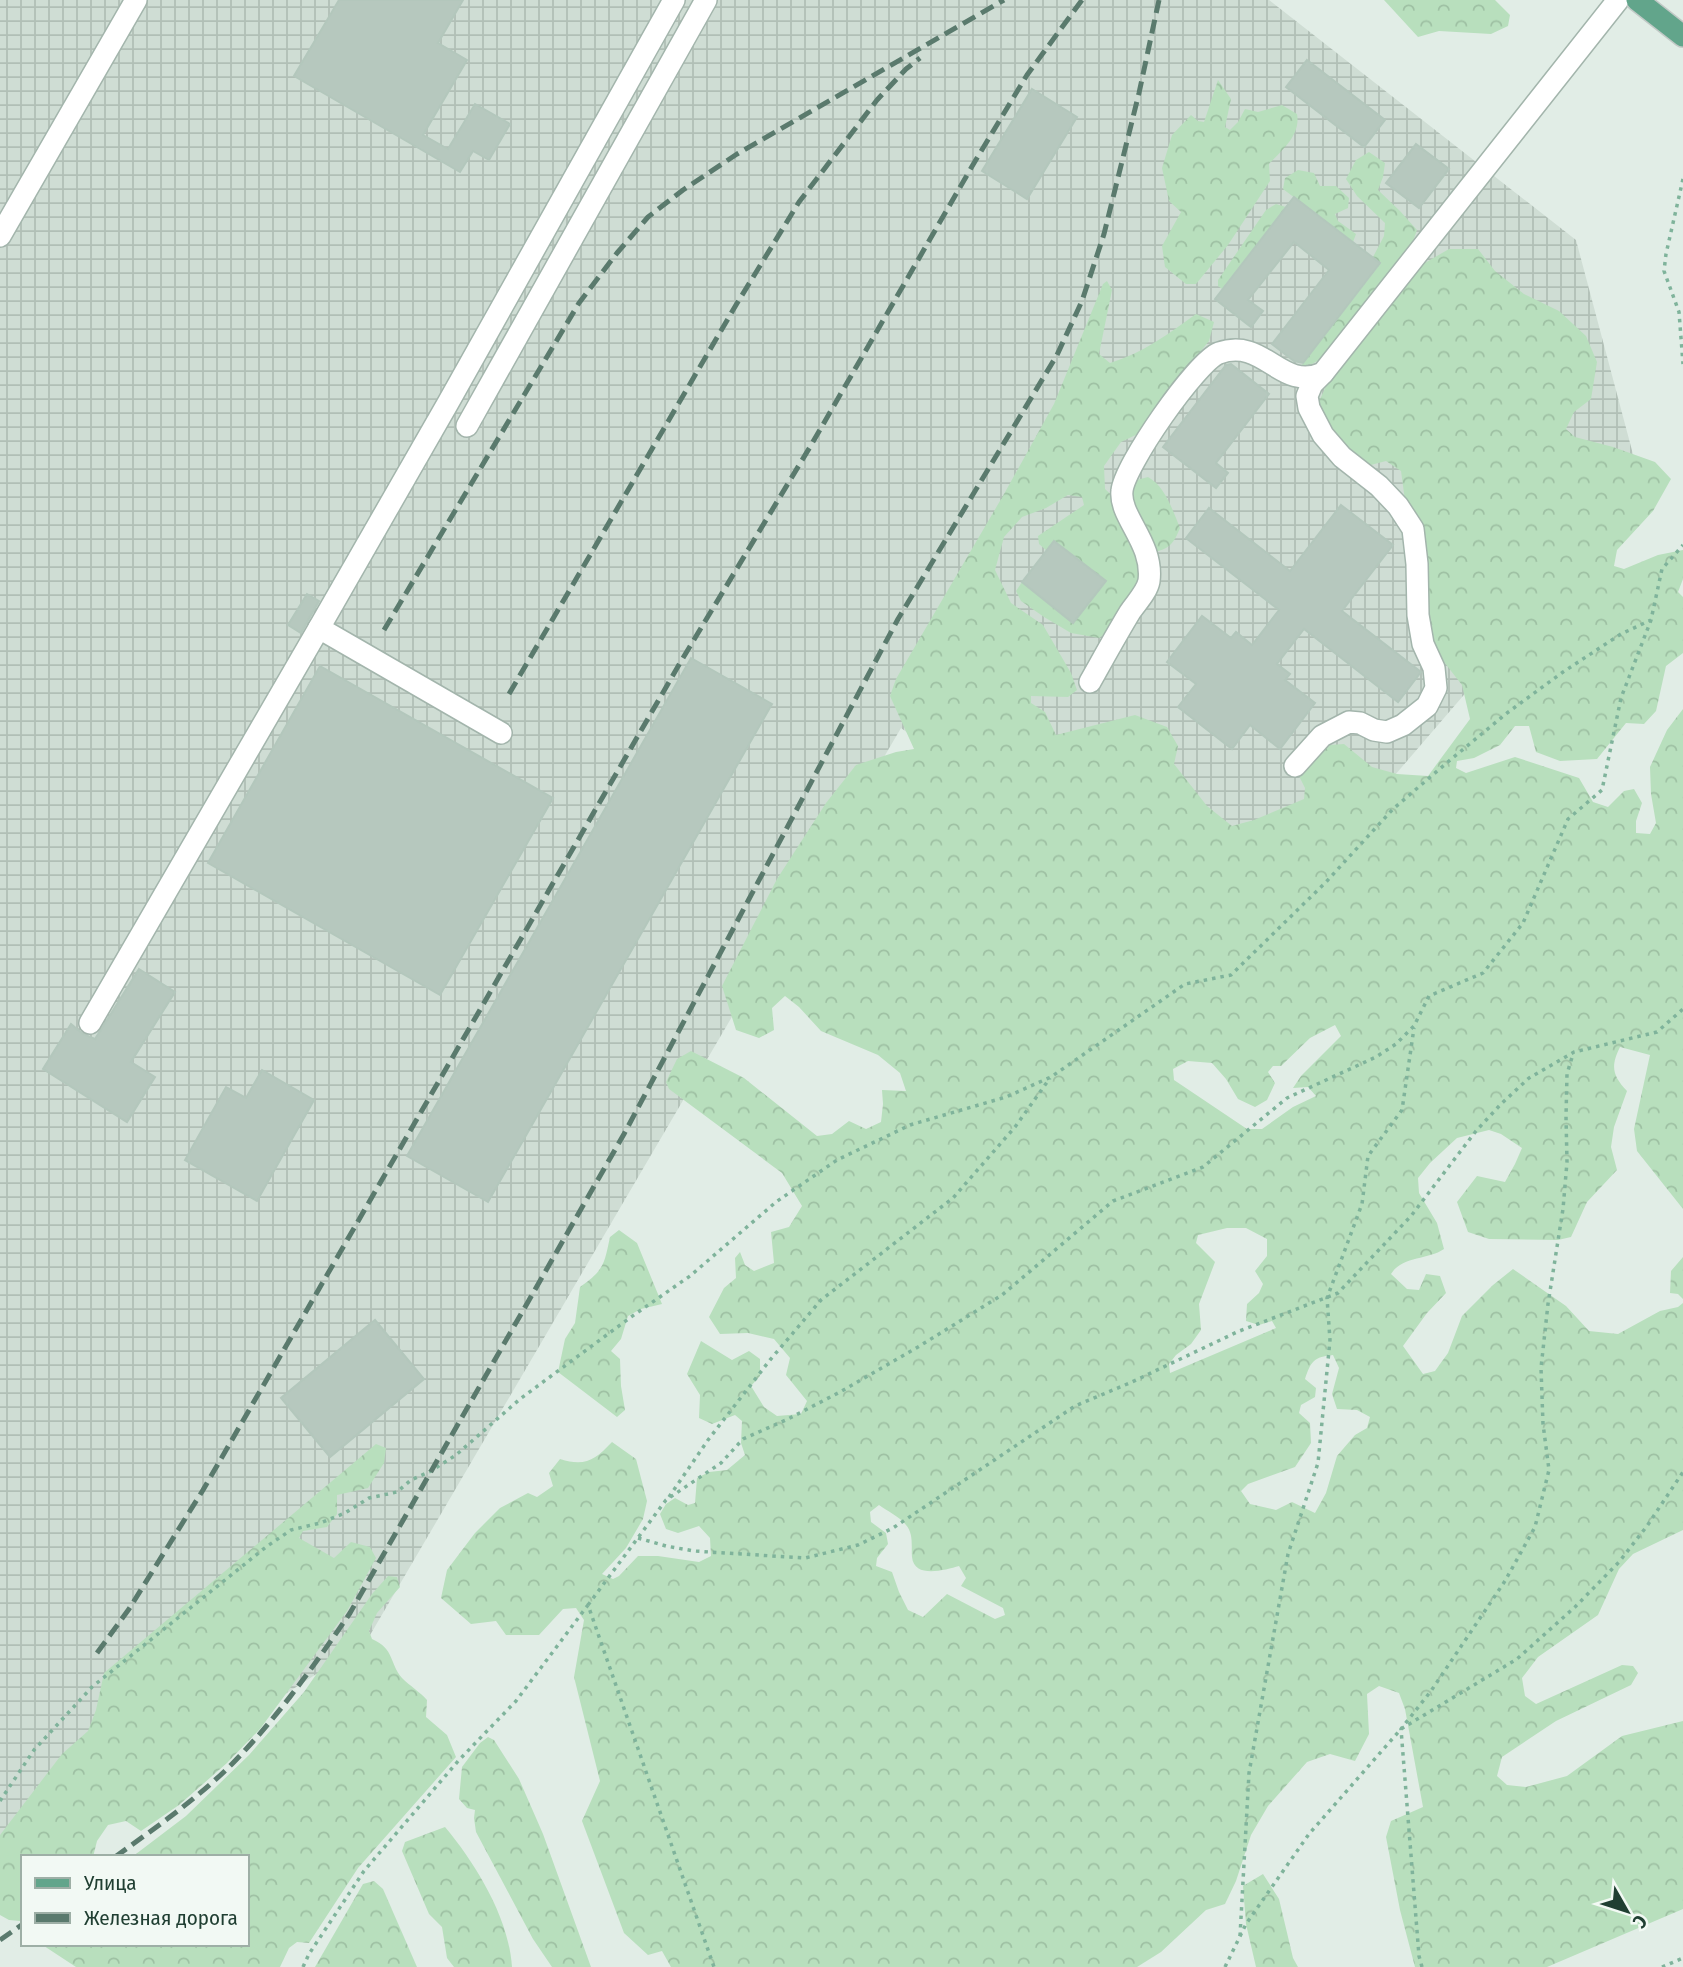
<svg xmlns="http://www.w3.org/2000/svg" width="1683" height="1967" viewBox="0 0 1683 1967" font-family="'Fira Sans Condensed',sans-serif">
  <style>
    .industrial { fill: url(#industrial-grid) }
    .forest { fill: url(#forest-crowns); fill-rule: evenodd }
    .building { fill: #b6c8be; stroke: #b3c7bc; stroke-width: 2 }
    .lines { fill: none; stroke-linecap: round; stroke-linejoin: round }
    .minor-casing { stroke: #a3b5ac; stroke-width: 24 }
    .major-casing { stroke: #c1c9c6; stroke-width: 24 }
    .path { stroke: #7fb39b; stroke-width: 3.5; stroke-dasharray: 3.5 5; stroke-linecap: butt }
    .minor { stroke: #fff; stroke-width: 21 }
    .major { stroke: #62a58b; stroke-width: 21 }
    .rail { stroke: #5a7a6d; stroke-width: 5; stroke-dasharray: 14 7; stroke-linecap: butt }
  </style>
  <defs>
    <pattern id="industrial-grid" width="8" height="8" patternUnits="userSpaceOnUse" patternTransform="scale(1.75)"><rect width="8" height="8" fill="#cfddd4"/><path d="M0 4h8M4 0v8" fill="none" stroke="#b1bfb6"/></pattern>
    <pattern id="forest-crowns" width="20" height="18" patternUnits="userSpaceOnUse" patternTransform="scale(1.75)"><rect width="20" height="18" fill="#b8dfbd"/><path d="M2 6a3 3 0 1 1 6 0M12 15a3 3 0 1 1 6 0" fill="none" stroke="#9ec0a3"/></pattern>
  </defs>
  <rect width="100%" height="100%" fill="#e1ede6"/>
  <polygon class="industrial" points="0,0 1269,0 1576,240 1642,488 1228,969 901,728 366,1642 33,1857 23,1857 0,1878"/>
  <g class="forest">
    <polygon points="1384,0 1495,0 1510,15 1508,26 1491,34 1439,31 1418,37"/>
    <path d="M1218,80l13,19 -6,28 5,3 8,-8 7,-13 13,3 24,-7 15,9c4,21 -15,36 -28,50l1,17 -42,64 -32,39h-10l-21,-17 -3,-21 19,-34 -12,-11 -7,-33 10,-33 19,-20 7,6 6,1z"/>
    <polygon points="1369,152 1385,163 1383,177 1378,190 1400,211 1417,230 1408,255 1390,278 1319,360 1312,364 1301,366 1380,264 1373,257 1384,236 1385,223 1357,196 1346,179 1356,160"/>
    <polygon points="1298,170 1314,173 1320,186 1336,186 1349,198 1348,208 1335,214 1338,221 1356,234 1353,242 1283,189 1285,178"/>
    <polygon points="1276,204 1286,207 1222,289 1218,286 1218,280 1266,210"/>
    <path d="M1449,249h29l17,22 29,23 35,17 27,25 11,26 -6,37 -17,13 -8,17 9,8 38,10 42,15 16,17 -18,32 -36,39 -3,16 10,3 34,-14 25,-5v29l-5,13 5,5v56l-17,13 -10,45 -12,13 -18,-1 -29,36 -37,2 -24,-9 -7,-26h-14l-15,19 -26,13 -17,3 -1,7 10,5 49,-16 64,21 14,24 15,5 16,-16 10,-2 8,14 -6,18v12l14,1 6,-11 -5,-29 -1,-27 17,-37 16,-21v500l-46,-58 -3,-22 16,-74 -30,-8c-10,20 -7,29 7,44l-13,36 -3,20 6,23 -30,32 -16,35 -13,3 -69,-1 -21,-7 -11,-30 20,-26 28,6 10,-18 7,-16 -21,-14 -12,-4 -32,8 -27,25 -12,15 1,15 18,30 7,26c-16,11 -42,7 -53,25l16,15 12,1 7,-16 14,2 6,17 -19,20 -24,33 20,28 12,-3 13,-18 14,-37 31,-31 20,-16 53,37 23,25 29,3 42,-23 18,-4 5,-4v227l-50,24 -14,15 -21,46 -60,42 -16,21 3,18 11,8 86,-39 11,1 5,7 -7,12 -75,36 -54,36 -5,19 10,9 19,2 41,-11 55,-40 61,-15v188l-136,58h-132l-15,-57 -14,-73 5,-16 32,-14 -18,-98 -6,-16 -20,-7 -12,8 2,40 -14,27 -25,-7 -23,8 -39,44 -17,29 -15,46 -11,23 -19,6 -45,42 -24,15h-466l-9,-16 -14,4 -24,-22 -42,-112 18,-40 -26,-104 10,-57 -8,-12 -13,1 -24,26h-33l-10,-14 -25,3 -30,-26 6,-28 28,-37 25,-25 28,-15 9,4 16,-11 -4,-13 11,-14c25,8 35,1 52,-17l24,17 11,42 -4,18 -17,29 -24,26 11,5 6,-3 19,-20h20l41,6 12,-6 -1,-18 -11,-12 -21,7 -12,-4 -6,-15 6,-10 9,-6 13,7 7,-2 2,-25 12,-6 18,-2 18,-15 -4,-12 1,-22 -7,-6 -23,9 -13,-6 1,-23 -13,-21 14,-33 31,19 17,-9 11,8v17l-9,10 13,21 13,9 24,-2 6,-13 -21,-26 4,-17 -16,-19 -26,-6 -28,1 -11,-17 15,-29 12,-10 -1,-20 5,-6 5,13 9,6 20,-8 -3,-31 18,-5 13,-21 -20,-33 -113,-84 -3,-7 11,-23 14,-8 53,27 73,58 15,-2 17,-13 17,8 15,-7 2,-18 -1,-14 24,1 -6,-18 -22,-18 -57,-24 -22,-24 -14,-11 -13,12 2,22 -15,8 -23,-8 -14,-44 55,-107 49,-76 30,-38 40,-13 18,-3 -24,-53 6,-17 108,-185 50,-90 49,-120 4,-3 5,9 -13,64 11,9c33,-10 58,-29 86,-49l18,8 -5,19 -31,38 -34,52 -23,11 -17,24 1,23 12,11 28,68 -27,56 -19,14 -28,-5 -27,-16 -23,-16 -5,-10 6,-9 19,15 10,-13 22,39 33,-41 -51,-41 -8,10 -8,-7 -1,-8 46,-31 -2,-8 -14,-2 -22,13 -24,9 -18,20 -9,33 16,33 32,22 28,48 6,17 -9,7 -37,-1v7l14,9 11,23 79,-20 32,12 11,19 -4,18 33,42 25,20 22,-6 50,-21 1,-11 -7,-14 32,-29 14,-1 28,23 25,7 31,2 42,-57 -8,-34 -18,-23 -16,-33 -1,-77 -4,-19 -17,-25 -5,-37 -15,-10 -23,6 -27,-25 -19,-36 9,-20 97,-122zM1335,1025l6,11 -40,40 -8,12 15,-1 8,9 -23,11 -31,22h-15l-73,-49 -1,-11 15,-8 24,2 14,16 12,20 17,8 12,-7 8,-17 -7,-11 5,-6h8l29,-28zM1227,1228h19l21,11v17l-12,15 8,13 -4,9 -12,11 -1,17 13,4 13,-4 4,7 -106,45 -1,-9 7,-9 15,-11 10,-14 -2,-26 16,-42 -19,-19 2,-8zM1333,1355l6,13 -7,26 5,15 20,1 13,7 -3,11 -12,7 -18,21 -11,37 -11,20 -23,-11 -16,8 -26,-6 -9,-13 7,-7 47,-17 16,-24 -1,-20 -11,-10 2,-8 14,-8 1,-9 -11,-9c6,-18 9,-22 28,-24zM879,1505c8,6 21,12 27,20 8,9 5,22 6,32 2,22 33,13 47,9l7,12 -5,8 42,22 2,7 -10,4 -48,-25 -24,23 -15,-7 -9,-18 -7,-20 -16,-6 1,-8 11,-14 -2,-11 -15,-11 -1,-10z"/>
    <path d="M1148,477c17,9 25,34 32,51 -7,17 -10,20 -28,25l-24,-45 1,-26z"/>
    <path d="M619,1230l18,13 25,61 -21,5 -13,7 -7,23 -10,12 9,8 1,27 4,24 -8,7 -59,-45 7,-33 10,-16 5,-36c24,-17 24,-22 30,-50z"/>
    <polygon points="1683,1257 1683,1299 1678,1294 1670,1293 1671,1271"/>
    <polygon points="376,1444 386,1448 384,1463 368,1488 337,1495 337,1514 327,1527 303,1531 299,1538 334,1558 351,1542 370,1547 376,1558 347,1611 260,1729 227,1763 179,1805 141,1831 126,1821 108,1825 97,1841 93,1857 23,1857 23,1919 20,1921 9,1920 0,1915 0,1835 62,1754 88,1731 96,1710 104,1673"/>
    <path d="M388,1576l9,1 3,10 -23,26 -8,18 3,8c23,10 17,24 30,39 8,8 18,14 25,22l-1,17 21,18 9,22 -98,111 -49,75 -12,-1 -8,6 -9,19h-204l-35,-23h206v-87h-115l54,-41 63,-61 55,-63 68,-98z"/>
    <polygon points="488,1737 494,1740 519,1779 543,1834 591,1967 552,1967 533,1939 476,1832 474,1818 475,1810 467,1808 459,1799 462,1767 480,1743"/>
    <path d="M445,1827c31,37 64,91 67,140h-58l-7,-9 -5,-31 -13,-13 -27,-63 3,-9z"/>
    <polygon points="1263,1874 1279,1899 1293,1958 1298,1967 1256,1967 1246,1924 1243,1886"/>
    <polygon points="374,1881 383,1889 417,1967 315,1967 363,1884"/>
  </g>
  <g class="building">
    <polygon points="339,0 463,0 438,43 467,60 423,135 448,149 475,104 510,124 489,160 473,151 460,172 294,76"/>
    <polygon points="1307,60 1385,120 1364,147 1286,87"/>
    <polygon points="1032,89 1077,117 1027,199 982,171"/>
    <polygon points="1416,144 1449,169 1419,208 1386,183"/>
    <polygon points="1294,197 1380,263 1303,363 1294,361 1272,344 1329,270 1294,242 1248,300 1263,311 1251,327 1215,299"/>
    <polygon points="1231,364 1269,394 1216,463 1228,473 1216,488 1163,447 1226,365"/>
    <polygon points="1341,505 1393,545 1342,611 1421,672 1398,702 1304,629 1277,664 1290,674 1285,680 1315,703 1280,749 1250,725 1232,749 1178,707 1196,684 1167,662 1202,616 1231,638 1236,632 1252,645 1279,610 1186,538 1209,508 1290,571"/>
    <polygon points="1054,541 1106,581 1073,623 1022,582"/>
    <polygon points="307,594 319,601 301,633 288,625"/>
    <polygon points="691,658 772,704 488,1202 407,1156"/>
    <polygon points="320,666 553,798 440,995 208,863"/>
    <polygon points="139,969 175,992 131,1062 155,1077 127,1122 43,1069 71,1024 83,1034 95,1039"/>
    <polygon points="262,1070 314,1100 257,1201 185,1160 226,1087 246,1098"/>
    <polygon points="375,1320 424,1379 330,1457 281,1398"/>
  </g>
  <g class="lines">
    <defs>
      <g id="minor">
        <polyline points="0,236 136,0"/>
        <polyline points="467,426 706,0"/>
        <path d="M1090,682c13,-23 26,-47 40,-70 6,-9 17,-20 19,-31 5,-38 -30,-64 -27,-90 2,-25 74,-129 97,-138 46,-16 61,39 104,20l295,-373"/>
        <polyline points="501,733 319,628 448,403 674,0"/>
        <polyline points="1295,766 1322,736 1349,722 1360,723 1374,730 1387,732 1403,725 1427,706 1436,688 1434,668 1423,644 1418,615 1417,564 1413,529 1398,506 1379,486 1342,457 1323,435 1309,408 1307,396 1312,384 1323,373"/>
        <polyline points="90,1023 319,628"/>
      </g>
      <polyline id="major" points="1637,0 1683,36"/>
    </defs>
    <use href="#minor" class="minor-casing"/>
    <use href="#major" class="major-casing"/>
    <g class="path">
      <polyline points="1683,179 1666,254 1664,271 1679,312 1683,364"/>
      <polyline points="669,1497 708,1440 770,1360 821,1300 953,1198 1015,1127 1050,1078"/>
      <polyline points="638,1538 666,1546 694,1551 805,1558 858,1545 893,1528 1075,1406 1132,1382 1237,1332 1338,1293 1411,1216 1476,1131 1501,1104 1529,1078 1574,1052 1657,1032 1683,1009"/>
      <polyline points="588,1605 666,1500 721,1463 743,1439 788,1419 840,1392 918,1347 1002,1295 1113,1201 1203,1167 1287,1098 1376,1057 1396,1044 1414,1026 1429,996 1483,973 1523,923 1568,819 1602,790 1621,698 1651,620 1662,569 1683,545"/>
      <polyline points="0,1801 34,1750 92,1687 266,1547 291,1530 320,1523 345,1513 369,1498 397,1492 411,1480 431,1471 456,1455 520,1399 631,1317 690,1276 776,1202 837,1160 910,1125 1006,1097 1051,1077 1185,984 1231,975 1326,882 1393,809 1449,761 1507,713 1563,672 1621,634 1651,620"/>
      <polyline points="1240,1936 1249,1773 1288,1554 1318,1463 1330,1340 1327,1298 1362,1204 1368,1156 1402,1110 1414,1028"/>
      <polyline points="303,1967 309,1954 364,1871 459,1760 516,1701 588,1605 714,1967"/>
      <polyline points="1225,1967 1246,1924 1309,1834 1401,1729 1517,1659 1575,1607 1619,1562 1647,1526 1683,1472"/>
      <polyline points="1422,1967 1419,1956 1401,1729 1431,1691 1505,1581 1535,1527 1549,1470 1543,1424 1541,1368 1548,1304 1563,1209 1567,1162 1566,1117 1567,1074 1573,1054"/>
      <polyline points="1662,1967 1683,1958"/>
    </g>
    <use href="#minor" class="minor"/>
    <use href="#major" class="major"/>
    <g class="rail">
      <polyline points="384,630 579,303 617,253 648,217 683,190 737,154 1004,0"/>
      <polyline points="509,694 736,305 799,202 877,100 906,69 920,58"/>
      <polyline points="97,1653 129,1609 203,1490 680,663 810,447 974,163 1027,75 1082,0"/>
      <path d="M115,1857c40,-29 82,-58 117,-93 45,-46 82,-98 118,-151l274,-479 274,-515 159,-264 25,-54 22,-67 35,-141 20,-93"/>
      <polyline points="0,1940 23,1924"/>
    </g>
  </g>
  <rect x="21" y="1855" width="228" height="91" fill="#f2f9f4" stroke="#9eafa6" stroke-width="2"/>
  <rect x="35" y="1878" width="35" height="10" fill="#62a58b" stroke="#9eafa6" stroke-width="2"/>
  <text x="84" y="1890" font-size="21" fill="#203f32">Улица</text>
  <rect x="35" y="1913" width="35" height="10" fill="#5a7a6d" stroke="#9eafa6" stroke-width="2"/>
  <text x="84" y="1925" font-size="21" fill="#203f32">Железная дорога</text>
  <g transform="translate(1627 1911) rotate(129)" stroke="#f2f9f4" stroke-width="5" paint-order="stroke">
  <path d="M0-5L12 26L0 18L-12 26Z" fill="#203f32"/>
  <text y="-10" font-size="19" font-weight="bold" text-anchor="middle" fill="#203f32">С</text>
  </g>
</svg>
